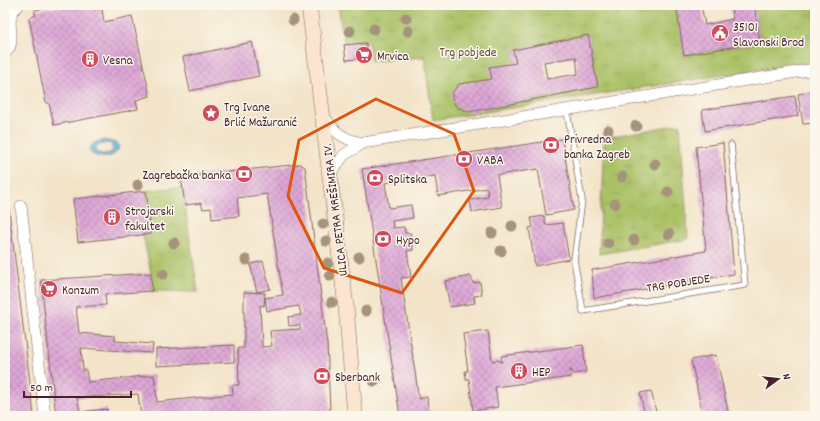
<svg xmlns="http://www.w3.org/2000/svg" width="820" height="421" viewBox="0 0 820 421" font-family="Dekko,sans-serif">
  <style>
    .park { fill: url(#park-tufts); stroke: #7a7048; fill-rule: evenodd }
    .water { fill: #55b0d3; stroke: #50687f; fill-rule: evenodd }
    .building { fill: url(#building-cross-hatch); fill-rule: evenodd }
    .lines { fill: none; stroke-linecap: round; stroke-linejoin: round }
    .service-casing { stroke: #856462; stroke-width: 7 }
    .minor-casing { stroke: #856462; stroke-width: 12 }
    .secondary-casing { stroke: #856462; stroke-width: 16 }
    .service { stroke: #fff; stroke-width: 5.5 }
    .minor { stroke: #fff; stroke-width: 11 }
    .secondary { stroke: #fce5d0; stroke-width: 15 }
    .tree { fill: #a6937c }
    .marked { fill: none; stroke: #e0560e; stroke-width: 3; stroke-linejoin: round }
    .labels { text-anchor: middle; stroke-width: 3; stroke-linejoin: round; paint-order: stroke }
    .poi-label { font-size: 13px; fill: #4a1f2b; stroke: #fbf7ec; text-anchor: start }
    .park-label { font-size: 13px; fill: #67503d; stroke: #fbf7ec }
    .street-label { font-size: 13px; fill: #4a1f2b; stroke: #fbf7ec }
  </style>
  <defs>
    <pattern id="park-tufts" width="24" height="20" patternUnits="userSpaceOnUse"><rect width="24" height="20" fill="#aac166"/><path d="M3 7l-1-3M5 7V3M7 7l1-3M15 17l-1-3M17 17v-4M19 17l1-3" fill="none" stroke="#94a559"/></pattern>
    <pattern id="building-cross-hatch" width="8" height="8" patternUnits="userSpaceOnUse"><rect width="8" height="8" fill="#dea7d7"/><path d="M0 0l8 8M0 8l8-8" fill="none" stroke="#b687af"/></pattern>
  </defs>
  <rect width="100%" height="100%" fill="#fbf7ec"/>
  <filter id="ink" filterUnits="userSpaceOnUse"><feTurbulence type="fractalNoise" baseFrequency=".025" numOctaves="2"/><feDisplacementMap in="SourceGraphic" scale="8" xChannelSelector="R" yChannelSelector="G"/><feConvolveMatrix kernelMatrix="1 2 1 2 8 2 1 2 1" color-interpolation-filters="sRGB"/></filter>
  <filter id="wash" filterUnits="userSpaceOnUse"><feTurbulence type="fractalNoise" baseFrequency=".012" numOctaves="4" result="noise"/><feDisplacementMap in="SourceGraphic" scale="16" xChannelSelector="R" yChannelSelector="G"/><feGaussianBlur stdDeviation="0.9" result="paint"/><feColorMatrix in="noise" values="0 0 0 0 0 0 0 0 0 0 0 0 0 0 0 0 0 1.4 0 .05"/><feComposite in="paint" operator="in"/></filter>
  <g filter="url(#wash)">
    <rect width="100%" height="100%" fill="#f3e4c9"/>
    <g class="park">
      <path d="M338,5h338l8,50 76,-13 -6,-37h61v56l-382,59 -9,-63 -53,4 -3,-20 -24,2zM588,35l10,52 -74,15 -11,-51z"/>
      <polygon points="680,124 688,239 599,254 604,138"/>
      <polygon points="182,187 198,292 152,291 151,273 143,235 151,234 146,191"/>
    </g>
    <path class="water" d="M104,140l13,3 2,4c-4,12 -18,12 -27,7l-3,-3c1,-8 9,-10 15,-11zM109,143l3,3 1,4c-4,5 -12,5 -17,2l-1,-4 3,-3z"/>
    <g id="blocks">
      <g class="building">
        <polygon points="69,5 93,5 94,10 102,9 104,22 132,16 150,96 136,100 138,109 54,125 49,103 46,103 29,18 35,16 35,10"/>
        <polygon points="676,5 701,5 705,25 733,19 730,5 754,5 760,42 684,55"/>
        <path d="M588,35l10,52 -129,25 -13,-5 -4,-9v-5l7,-9 33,-5 -3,-12 27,-4 -3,-13zM576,57l2,17 -31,5 -3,-17z"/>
        <polygon points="252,42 259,76 190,91 183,57"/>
        <polygon points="366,43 367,58 346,60 344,45"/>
        <polygon points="5,88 10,127 8,131 5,133"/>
        <polygon points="815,91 815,123 803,124 798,94"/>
        <polygon points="795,96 798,116 705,131 702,110"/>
        <polygon points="562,139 574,210 546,215 538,169 497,175 502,207 472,212 470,200 488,197 487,188 438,196 435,176 385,183 389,208 411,205 413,218 392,221 393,228 404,227 405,233 410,233 413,250 407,251 411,277 401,278 419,399 427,397 429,416 400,416 362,169"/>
        <polygon points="723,143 734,274 594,298 592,270 706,251 696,147"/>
        <polygon points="300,164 305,167 327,344 330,409 324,416 141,416 138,394 77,398 80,412 107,409 107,416 56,416 41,280 151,273 152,291 105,294 106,305 76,307 79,333 115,336 115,341 153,344 152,353 81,348 83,370 86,370 88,382 154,375 157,402 233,394 232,385 239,385 238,348 244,348 244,292 265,293 264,306 260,305 262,347 272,346 270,331 300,329 300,325 289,326 288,317 301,315 299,306 267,311 265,298 283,295 267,194 237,198 239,216 212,219 211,208 203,209 201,203 185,205 181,177"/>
        <polygon points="146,191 151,234 78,242 73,199"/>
        <polygon points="5,194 7,194 34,416 5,416 5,390 9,389 5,356"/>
        <polygon points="544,216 546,225 563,223 569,259 535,266 529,228 533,227 531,218"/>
        <polygon points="263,261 270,289 257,292 250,264"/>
        <polygon points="471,276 473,283 480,282 482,295 474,296 475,303 450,307 445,281"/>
        <polygon points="488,331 492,361 499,360 500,362 502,362 501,356 583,345 586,372 573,374 572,370 570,370 571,377 495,387 498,407 473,411 469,379 466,379 465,371 468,371 463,334"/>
        <polygon points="234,345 234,362 156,366 156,349"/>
        <polygon points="716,355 729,416 703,416 691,360"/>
        <polygon points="651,391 657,416 645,416 640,393"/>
      </g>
    </g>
  </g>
  <g filter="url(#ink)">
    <use href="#blocks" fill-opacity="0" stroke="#856462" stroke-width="1"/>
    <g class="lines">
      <defs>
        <polyline id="service" points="567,111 582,200 574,260 583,311 745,285 731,145"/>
        <g id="minor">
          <path d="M5,53c15,-13 -5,-35 14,-48"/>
          <path d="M324,116c10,17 25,28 45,26l446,-73"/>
          <polyline points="330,174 344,155 363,143"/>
          <polyline points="21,206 45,416"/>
        </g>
        <polyline id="secondary" points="309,5 346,307 355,416"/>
      </defs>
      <use href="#service" class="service-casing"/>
      <use href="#minor" class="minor-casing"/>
      <use href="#secondary" class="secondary-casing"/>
      <use href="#service" class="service"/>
      <use href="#minor" class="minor"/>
      <use href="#secondary" class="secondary"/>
    </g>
    <g class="tree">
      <circle cx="406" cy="18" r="5.5"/>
      <circle cx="293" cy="20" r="5.5"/>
      <circle cx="374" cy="29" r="5.5"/>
      <circle cx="350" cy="31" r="5.5"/>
      <circle cx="408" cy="31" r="5.5"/>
      <circle cx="636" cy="126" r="5.5"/>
      <circle cx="608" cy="130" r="5.5"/>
      <circle cx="655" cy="164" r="5.5"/>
      <circle cx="622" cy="177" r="5.5"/>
      <circle cx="138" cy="185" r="5.5"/>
      <circle cx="668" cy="192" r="5.5"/>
      <circle cx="615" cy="204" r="5.5"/>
      <circle cx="323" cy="224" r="5.5"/>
      <circle cx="512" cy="226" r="5.5"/>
      <circle cx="492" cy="233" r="5.5"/>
      <circle cx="669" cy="234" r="5.5"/>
      <circle cx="634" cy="240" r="5.5"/>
      <circle cx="326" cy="241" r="5.5"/>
      <circle cx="174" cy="243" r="5.5"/>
      <circle cx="608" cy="243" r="5.5"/>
      <circle cx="501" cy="251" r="5.5"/>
      <circle cx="359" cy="257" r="5.5"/>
      <circle cx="246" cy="260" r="5.5"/>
      <circle cx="328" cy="263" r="5.5"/>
      <circle cx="163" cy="274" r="5.5"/>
      <circle cx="330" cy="276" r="5.5"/>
      <circle cx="332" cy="302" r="5.5"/>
      <circle cx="366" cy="311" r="5.5"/>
      <circle cx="374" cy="381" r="5.5"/>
    </g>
  </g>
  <path class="marked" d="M376,99l78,35 20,57 -72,102 -78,-25 -36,-72 11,-56z"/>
  <defs>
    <symbol id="civic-disc" viewBox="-11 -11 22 22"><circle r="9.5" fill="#d1495b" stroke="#fbf7ec"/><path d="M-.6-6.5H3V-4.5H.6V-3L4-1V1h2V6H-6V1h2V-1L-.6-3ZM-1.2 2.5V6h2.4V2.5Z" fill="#fff"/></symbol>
    <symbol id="supermarket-disc" viewBox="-11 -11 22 22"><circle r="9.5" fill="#d1495b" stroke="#fbf7ec"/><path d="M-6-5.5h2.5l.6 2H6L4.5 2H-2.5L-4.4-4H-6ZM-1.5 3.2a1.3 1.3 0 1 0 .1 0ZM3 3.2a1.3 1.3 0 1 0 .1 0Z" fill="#fff"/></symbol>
    <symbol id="building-disc" viewBox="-11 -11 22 22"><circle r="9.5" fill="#d1495b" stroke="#fbf7ec"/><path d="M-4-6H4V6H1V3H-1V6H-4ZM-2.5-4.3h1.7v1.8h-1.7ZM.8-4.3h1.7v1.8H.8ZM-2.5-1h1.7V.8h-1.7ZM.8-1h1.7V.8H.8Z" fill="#fff"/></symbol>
    <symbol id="sight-disc" viewBox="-11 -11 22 22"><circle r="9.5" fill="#d1495b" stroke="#fbf7ec"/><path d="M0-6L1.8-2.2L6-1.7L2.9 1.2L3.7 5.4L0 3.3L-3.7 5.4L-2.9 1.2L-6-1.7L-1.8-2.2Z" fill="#fff"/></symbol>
    <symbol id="bank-disc" viewBox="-11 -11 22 22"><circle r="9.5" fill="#d1495b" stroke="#fbf7ec"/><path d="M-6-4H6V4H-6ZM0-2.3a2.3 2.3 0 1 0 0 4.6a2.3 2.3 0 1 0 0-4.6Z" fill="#fff"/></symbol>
  </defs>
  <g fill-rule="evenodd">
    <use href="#civic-disc" x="710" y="23" width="20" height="20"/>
    <use href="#supermarket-disc" x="354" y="45" width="20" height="20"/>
    <use href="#building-disc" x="80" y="49" width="20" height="20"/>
    <use href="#sight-disc" x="201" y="103" width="20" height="20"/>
    <use href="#bank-disc" x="541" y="135" width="20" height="20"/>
    <use href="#bank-disc" x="454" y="149" width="20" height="20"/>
    <use href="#bank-disc" x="234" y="164" width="20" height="20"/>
    <use href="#bank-disc" x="365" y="168" width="20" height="20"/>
    <use href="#building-disc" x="102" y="207" width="20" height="20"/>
    <use href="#bank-disc" x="373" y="229" width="20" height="20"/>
    <use href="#supermarket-disc" x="39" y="279" width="20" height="20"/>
    <use href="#building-disc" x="509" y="361" width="20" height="20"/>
    <use href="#bank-disc" x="312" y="366" width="20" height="20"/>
  </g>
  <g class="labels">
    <g class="poi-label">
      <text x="733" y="31">35101<tspan x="733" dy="15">Slavonski Brod</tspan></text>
      <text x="377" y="60">Mrvica</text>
      <text x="103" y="64">Vesna</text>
      <text x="224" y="111">Trg Ivane<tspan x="224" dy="15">Brlić Mažuranić</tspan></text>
      <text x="564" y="143">Privredna<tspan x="564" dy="15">banka Zagreb</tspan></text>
      <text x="477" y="164">VABA</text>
      <text x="231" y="179" text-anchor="end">Zagrebačka banka</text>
      <text x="388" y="183">Splitska</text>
      <text x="125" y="215">Strojarski<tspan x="125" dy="15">fakultet</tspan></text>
      <text x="396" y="244">Hypo</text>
      <text x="62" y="294">Konzum</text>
      <text x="532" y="376">HEP</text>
      <text x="335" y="381">Sberbank</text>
    </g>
    <g class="park-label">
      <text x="468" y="56">Trg pobjede</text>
    </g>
    <g class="street-label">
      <text transform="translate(334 210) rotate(-97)" y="5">ULICA PETRA KREŠIMIRA IV.</text>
      <text transform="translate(678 282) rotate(-9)" y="5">TRG POBJEDE</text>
    </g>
  </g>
  <rect width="820" height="421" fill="none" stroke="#fbf7ec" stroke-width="20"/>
  <g transform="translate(778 379) rotate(75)" stroke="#fbf7ec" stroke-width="3" paint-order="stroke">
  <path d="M0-3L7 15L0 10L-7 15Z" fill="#4a1f2b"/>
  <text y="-6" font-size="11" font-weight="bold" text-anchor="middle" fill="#4a1f2b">N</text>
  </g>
  <path d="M24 391v6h107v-6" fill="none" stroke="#4a1f2b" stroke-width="2"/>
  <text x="30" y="391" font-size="12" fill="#4a1f2b" stroke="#fbf7ec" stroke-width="3" paint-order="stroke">50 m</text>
</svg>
